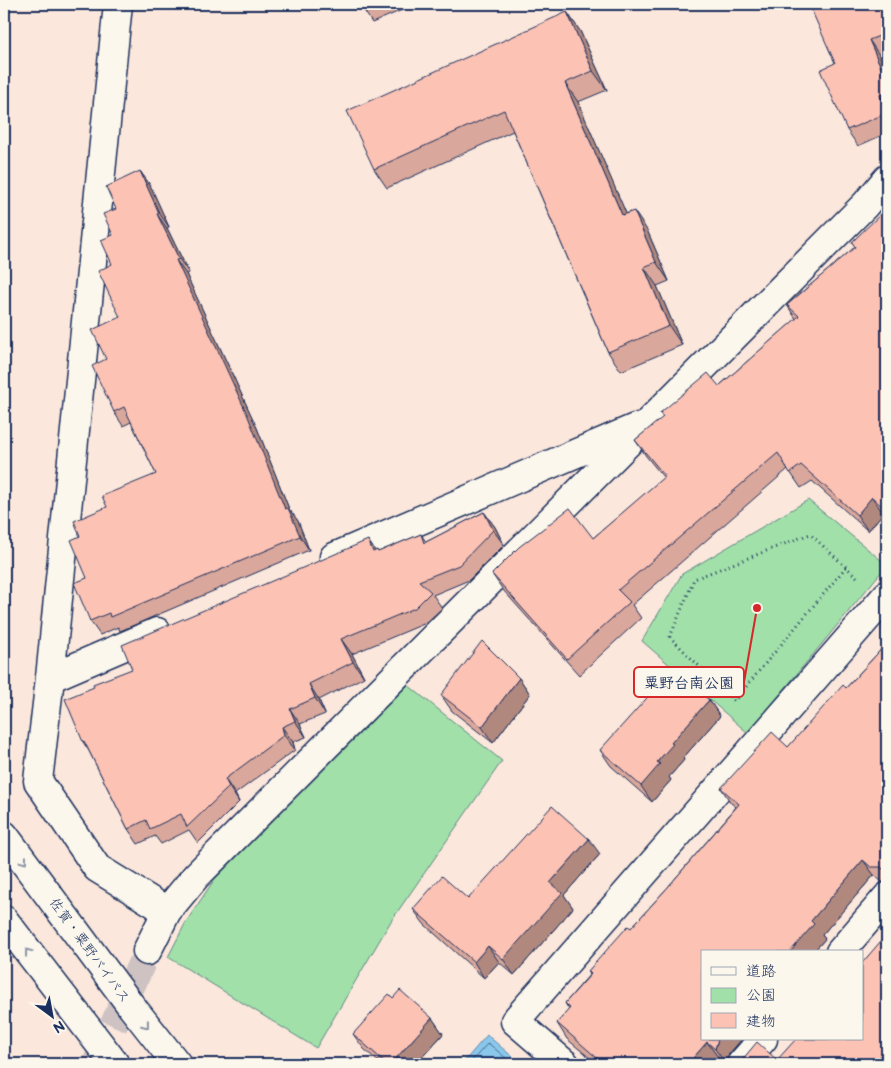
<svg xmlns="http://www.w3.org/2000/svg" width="891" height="1068" viewBox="0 0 891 1068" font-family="'Balsamiq Sans','Klee One',sans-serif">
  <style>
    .green { fill: #a1e0a9; stroke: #5e8884 }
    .water { fill: #8ac7ea; stroke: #5e8ab2 }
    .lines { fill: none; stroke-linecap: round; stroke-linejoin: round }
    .shore { stroke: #476c96; stroke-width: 1 }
    .minor-tunnel { stroke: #cec2c2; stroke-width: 28; stroke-dasharray: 28 14; stroke-linecap: butt }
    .minor-casing { stroke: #1b2f5e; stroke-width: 31 }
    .trunk-casing { stroke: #1b2f5e; stroke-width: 31 }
    .path { stroke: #1b2f5e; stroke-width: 3; stroke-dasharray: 1 4; stroke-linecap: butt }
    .minor { stroke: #fbf7ec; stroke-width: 28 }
    .trunk { stroke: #fbf7ec; stroke-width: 28 }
    .wall { fill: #d9a79b; stroke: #1b2f5e }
    .shaded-wall { fill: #b0887e; stroke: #1b2f5e }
    .building { fill: #fcc2b4; stroke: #1b2f5e }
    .oneway { stroke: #8b93a5 }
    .labels { text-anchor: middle; stroke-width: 4.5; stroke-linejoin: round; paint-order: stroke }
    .street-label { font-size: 14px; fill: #1b2f5e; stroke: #fbf7ec }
    .leader { fill: none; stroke: #d62828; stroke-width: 2 }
    .callout-dot { fill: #d62828; stroke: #fbf7ec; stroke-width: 2 }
    .callout { fill: #fbf7ec; stroke: #d62828; stroke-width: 2 }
    .callout-label { font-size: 15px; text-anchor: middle; font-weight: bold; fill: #1b2f5e }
  </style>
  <rect width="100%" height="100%" fill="#fbe7db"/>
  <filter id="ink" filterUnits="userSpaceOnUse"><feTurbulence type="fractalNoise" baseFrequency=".02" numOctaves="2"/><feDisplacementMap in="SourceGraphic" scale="10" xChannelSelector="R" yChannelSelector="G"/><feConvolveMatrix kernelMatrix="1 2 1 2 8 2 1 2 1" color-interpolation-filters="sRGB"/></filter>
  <g filter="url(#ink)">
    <g class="green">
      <polygon points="808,500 887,565 748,733 642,641 682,574"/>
      <polygon points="408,685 502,761 391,921 316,1048 168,957 186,922 214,880"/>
    </g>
    <polygon class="water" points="487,1035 521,1064 462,1064"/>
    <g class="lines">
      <polyline class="shore" points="469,1064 488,1043 513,1064"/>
      <polyline class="minor-tunnel" points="96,1064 147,951"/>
      <defs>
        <g id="minor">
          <polyline points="118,4 50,678 38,781 97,868 167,911"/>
          <polyline points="334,557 635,428"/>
          <polyline points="50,678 157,632"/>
          <polyline points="147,951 167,911 196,876 865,205 887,179"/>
          <polyline points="840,952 887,897"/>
          <polyline points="565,1064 515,1021 887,595"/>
          <polyline points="741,1064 763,1039"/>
        </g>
        <g id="trunk">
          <polyline points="4,835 132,1007 177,1064"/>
          <polyline points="4,920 115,1064"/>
        </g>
      </defs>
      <use href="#minor" class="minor-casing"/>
      <use href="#trunk" class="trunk-casing"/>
      <polyline class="path" points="846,567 734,701 670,637 694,579 810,534 858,578"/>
      <use href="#minor" class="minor"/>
      <use href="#trunk" class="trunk"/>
    </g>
    <g class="wall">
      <polygon points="360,4 416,4 372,23"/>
      <polygon points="887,4 887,53 880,56 887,72 887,133 858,146 847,130 835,63"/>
      <polygon points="567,12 580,31 607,90 578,102 626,214 647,230 669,281 657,286 682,345 621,371 608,352 513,131 387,188 374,169"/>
      <polygon points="140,171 150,185 169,227 167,228 189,273 186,274 257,428 289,509 298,521 309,550 120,631 118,627 100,635 90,621 87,578 80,536 107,507 156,474 131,422 123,426 114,412 106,359 120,317 112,264 113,235 116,209"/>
      <polygon points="887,208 887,517 883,513 868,531 812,481 801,488 788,469 632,605 641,618 579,675 503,590 492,574 593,538 664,478 646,456 635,440 663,418 660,413 719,386 796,319 787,305 855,247"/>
      <polygon points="484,512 495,527 504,545 469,580 433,595 442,608 426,623 352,654 364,677 319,700 325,714 300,724 306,737 293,742 295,750 235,794 239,802 198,843 189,830 161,844 155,836 138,844 128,829 89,751 83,742 132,669 375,551 377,550 378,552 421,534 426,542"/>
      <polygon points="887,643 887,882 882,882 874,875 822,935 825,939 813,952 702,952 702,1039 742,1039 729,1054 726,1064 718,1057 711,1064 597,1064 567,1039 557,1023 569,1010 565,1003 590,974 588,971 631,928 668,887 736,807 731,803 721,788 788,747 846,688"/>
      <polygon points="519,678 530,694 493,743 452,711 441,695"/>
      <polygon points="709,700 720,716 683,758 684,760 669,777 671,780 652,802 611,766 600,750"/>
      <polygon points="600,854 564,895 573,908 514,975 499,962 484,978 424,924 413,909 468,899"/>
      <polygon points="393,998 432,1018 443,1034 416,1064 381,1064 364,1049 353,1034"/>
    </g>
    <g class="shaded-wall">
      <polygon points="567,12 580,31 607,90 593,71"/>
      <polygon points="869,40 880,56 887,72 887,81"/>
      <polygon points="565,83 578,102 635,234 622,215"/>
      <polygon points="880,95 887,106 887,111"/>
      <polygon points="140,171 150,185 169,227 159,213"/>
      <polygon points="634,211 647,230 669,281 656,262"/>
      <polygon points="157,214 167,228 189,273 179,259"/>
      <polygon points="176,260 186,274 257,428 289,509 298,521 309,550 300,536 285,509"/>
      <polygon points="644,267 657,286 682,345 669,326"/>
      <polygon points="872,497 883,513 868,531 857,515"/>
      <polygon points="484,512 495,527 504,545 493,530"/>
      <polygon points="368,540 378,555 373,552"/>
      <polygon points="341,639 352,654 364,677 353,662"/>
      <polygon points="519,678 530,694 493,743 482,727"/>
      <polygon points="309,684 319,700 325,714 315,698"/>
      <polygon points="709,700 720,716 683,758 684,760 669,777 671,780 652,802 641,786 671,743"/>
      <polygon points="290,709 300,724 306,737 295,721"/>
      <polygon points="282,727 293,742 295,750 284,735"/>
      <polygon points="225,779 235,794 239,802 229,787"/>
      <polygon points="589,839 600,854 564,895 573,908 514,975 503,959 550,883"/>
      <polygon points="863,860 874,875 822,935 825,939 813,952 790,952 811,921"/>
      <polygon points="488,946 499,962 484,978 474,962"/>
      <polygon points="432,1018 443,1034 416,1064 391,1064"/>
      <polygon points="718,1039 742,1039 729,1054 726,1064 715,1049"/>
      <polygon points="707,1042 718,1057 711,1064 688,1064"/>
    </g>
    <g class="building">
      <polygon points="360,4 369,4 361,7"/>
      <polygon points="822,4 887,4 887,33 869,40 887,81 887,92 880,95 887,113 847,130 820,70 835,63 811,9"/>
      <polygon points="567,12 593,71 565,83 622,215 634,211 656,262 644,267 669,326 608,352 504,110 374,169 347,111"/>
      <polygon points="140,171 159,213 157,214 179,259 176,260 247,414 285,509 288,508 300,536 110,617 109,613 90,621 74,583 87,578 71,540 80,536 74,521 107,507 102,496 156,474 124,407 114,412 92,366 106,359 92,330 120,317 98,271 112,264 101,240 113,235 103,214 116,209 106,187"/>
      <polygon points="887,208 887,511 872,497 857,515 801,465 790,473 778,453 618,590 630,602 567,659 492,574 519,547 570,508 593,538 665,476 635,440 663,417 660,413 708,373 719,386 799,316 787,305 855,247 852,242"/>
      <polygon points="484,512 493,530 459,565 419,581 431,592 415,608 341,639 353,662 309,684 315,698 290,709 295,721 282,727 284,735 225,779 229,787 187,827 181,814 150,829 146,820 128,829 84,741 83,742 65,699 94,687 93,684 132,669 122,645 368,540 373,552 377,550 378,552 421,534 424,543"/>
      <polygon points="887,622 887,632 882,628"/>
      <polygon points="482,641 519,678 482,727 441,695"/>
      <polygon points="887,643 887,833 886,835 887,836 887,871 880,867 871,867 863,860 811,921 814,924 790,952 702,952 702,1039 718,1039 715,1049 707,1042 688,1064 604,1064 557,1023 570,1008 565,1003 591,974 588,971 628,926 631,928 668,887 739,804 721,788 772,732 788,747 843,685 846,688"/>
      <polygon points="673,669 709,700 671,743 673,744 657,762 660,764 641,786 600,750"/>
      <polygon points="552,806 589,839 550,883 562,893 503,959 488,946 474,962 413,909 442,876 468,899"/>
      <polygon points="887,934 887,1064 732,1064 742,1060 757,1042 777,1060 796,1039 862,1039 862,963"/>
      <polygon points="400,990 432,1018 391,1064 387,1064 353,1034 389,994 393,998"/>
    </g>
    <defs><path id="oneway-chevron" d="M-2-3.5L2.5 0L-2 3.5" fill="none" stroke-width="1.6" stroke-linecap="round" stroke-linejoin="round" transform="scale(1.25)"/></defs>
    <g class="oneway">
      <use href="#oneway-chevron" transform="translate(24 861) rotate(53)"/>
      <use href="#oneway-chevron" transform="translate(28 952) rotate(-127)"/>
      <use href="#oneway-chevron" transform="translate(146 1025) rotate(52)"/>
    </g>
  </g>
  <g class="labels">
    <g class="street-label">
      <text transform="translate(90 950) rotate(54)" y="5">佐賀・粟野バイパス</text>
    </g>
  </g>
  <path class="leader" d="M757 608L744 682"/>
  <circle class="callout-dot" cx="757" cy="608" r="5"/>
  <rect class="callout" x="634" y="667" width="110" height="30" rx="5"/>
  <g class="callout-label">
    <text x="689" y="688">粟野台南公園</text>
  </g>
  <rect width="891" height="1068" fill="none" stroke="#fbf7ec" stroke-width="20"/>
  <rect x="10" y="10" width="871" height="1048" fill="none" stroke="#1b2f5e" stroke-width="2" filter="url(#ink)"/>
  <rect x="701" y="950" width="162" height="90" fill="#fbf7ec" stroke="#a1a7b3"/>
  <rect x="711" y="967" width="25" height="8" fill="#fbf7ec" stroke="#a1a7b3"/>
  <text x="746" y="976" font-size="15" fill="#1b2f5e">道路</text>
  <rect x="711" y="988" width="25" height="15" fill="#a1e0a9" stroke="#a1a7b3"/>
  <text x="746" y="1000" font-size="15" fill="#1b2f5e">公園</text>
  <rect x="711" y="1013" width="25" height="15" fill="#fcc2b4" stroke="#a1a7b3"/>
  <text x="746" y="1026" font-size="15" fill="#1b2f5e">建物</text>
  <g transform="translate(52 1016) rotate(148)" stroke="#fbf7ec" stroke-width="4" paint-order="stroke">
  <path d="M0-4L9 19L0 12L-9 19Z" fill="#1b2f5e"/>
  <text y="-8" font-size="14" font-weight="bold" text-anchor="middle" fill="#1b2f5e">N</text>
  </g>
</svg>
